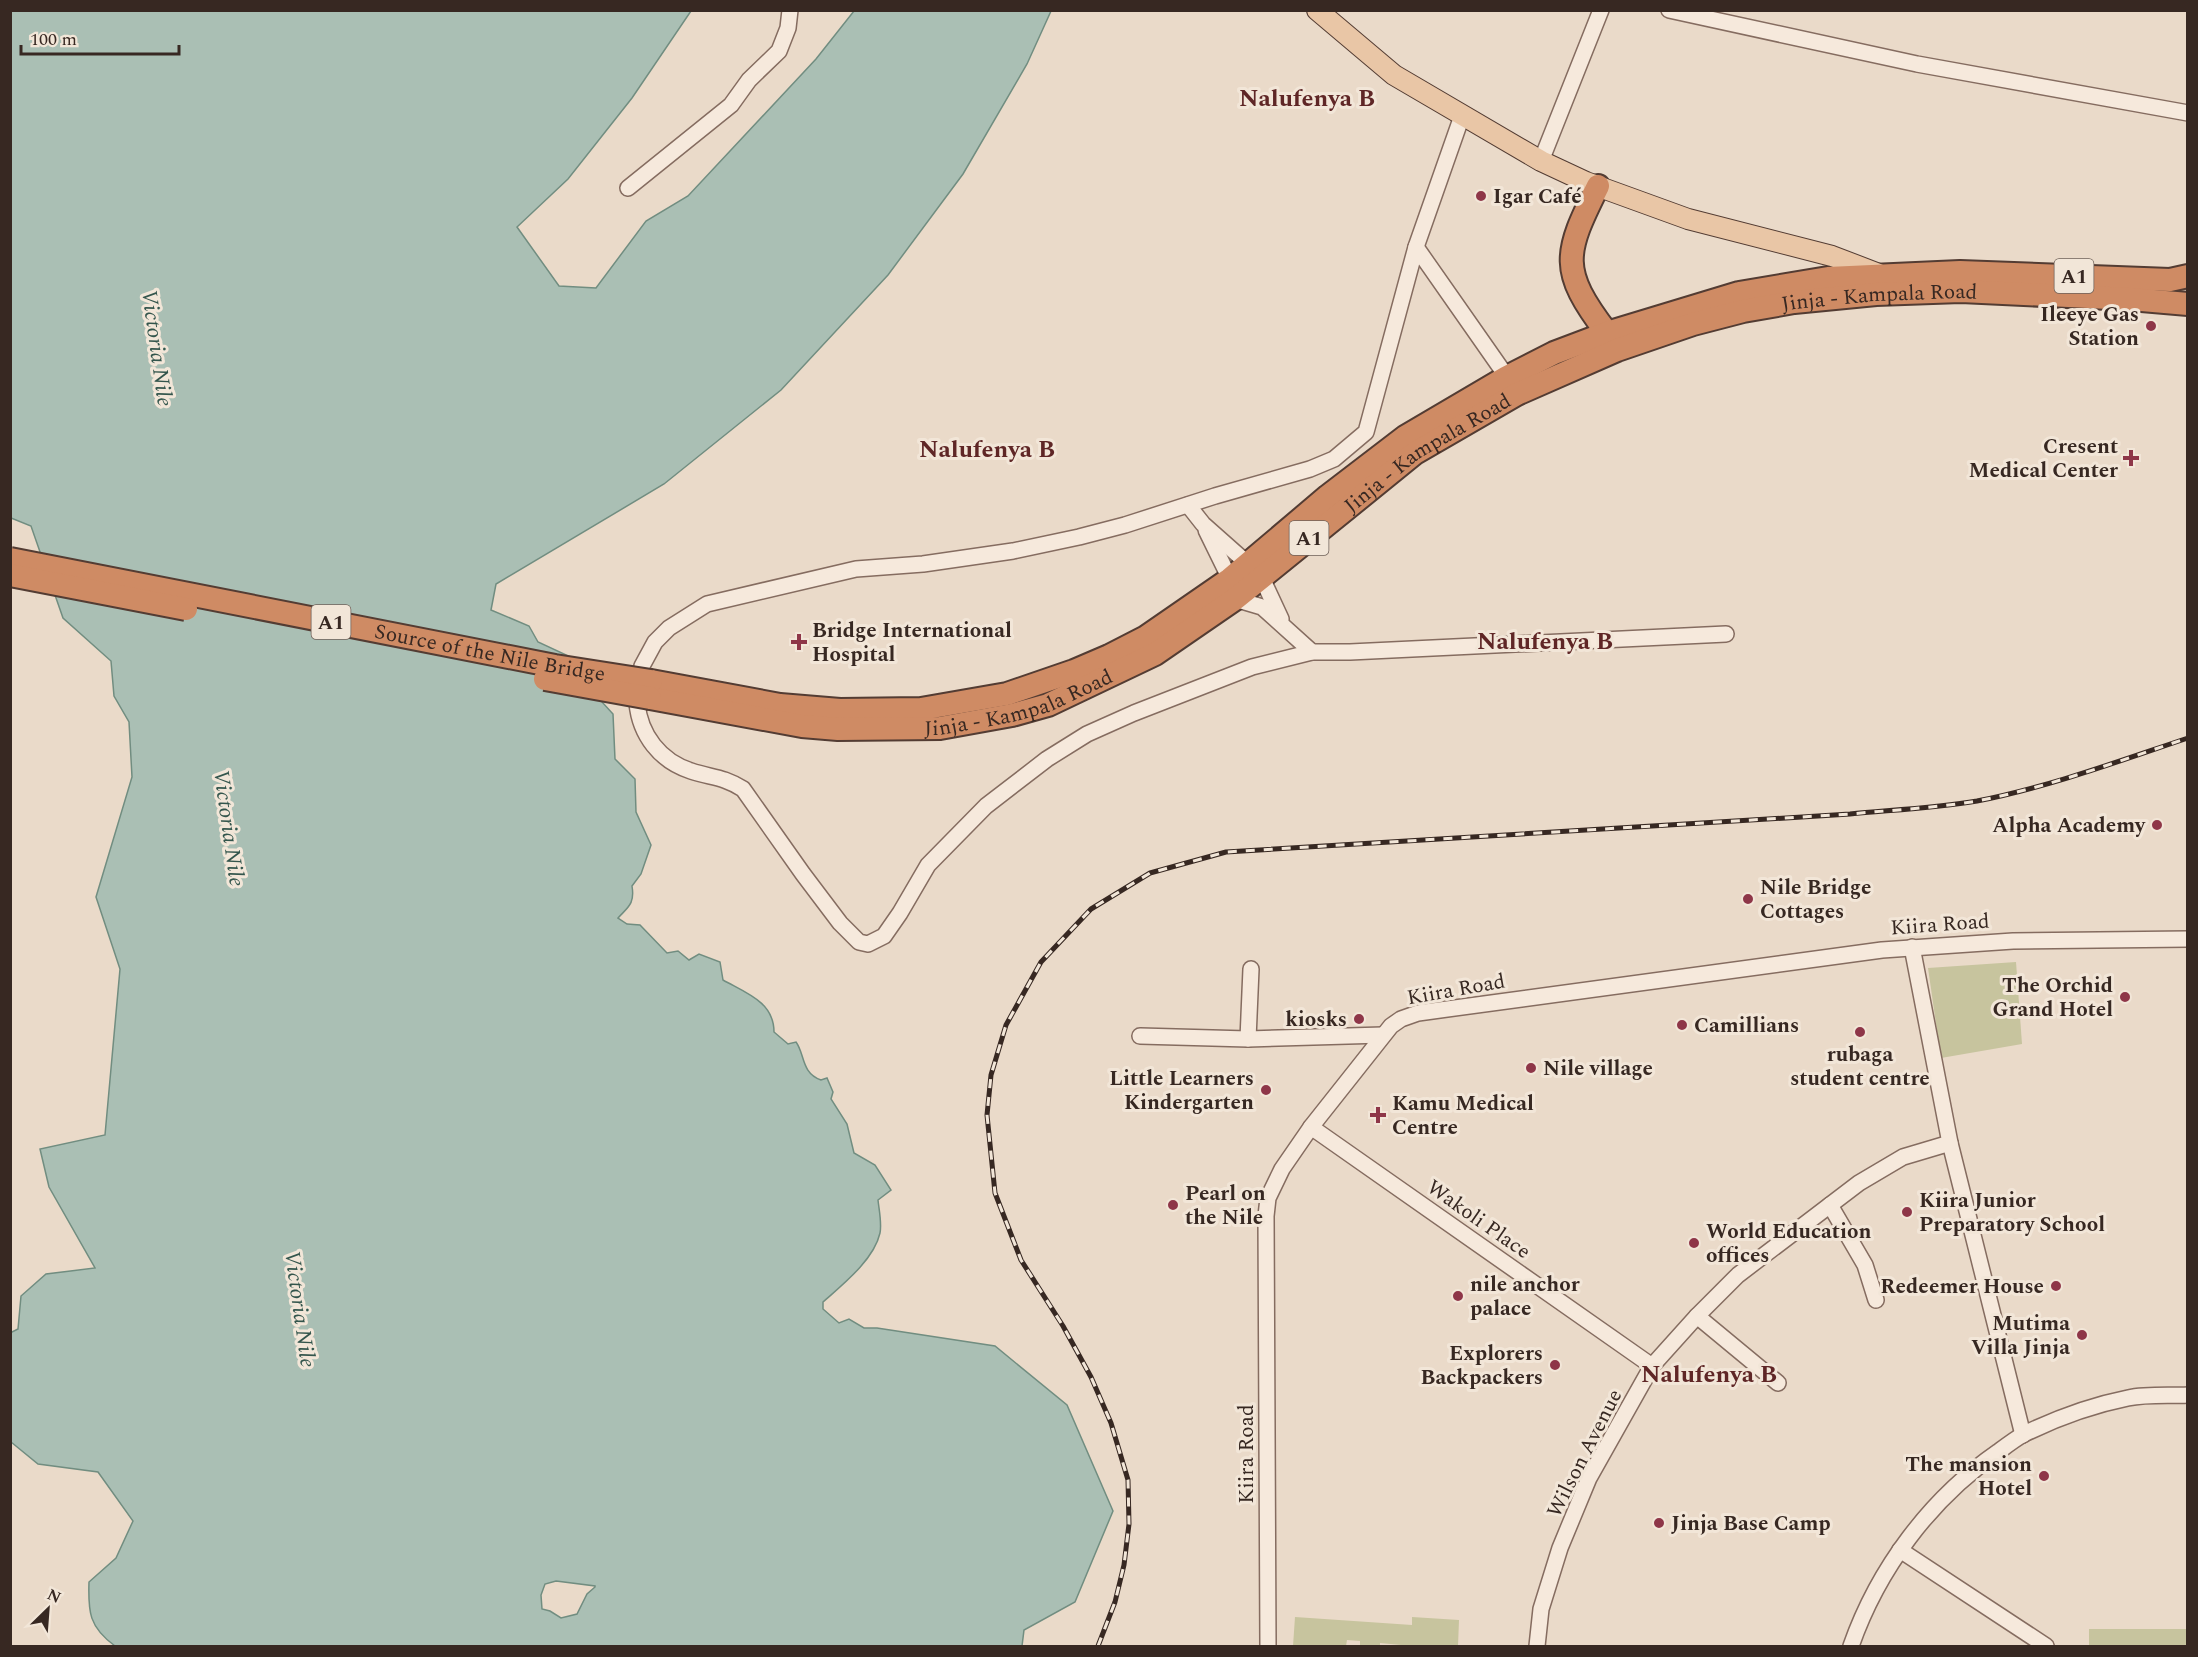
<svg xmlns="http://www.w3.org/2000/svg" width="2198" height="1657" viewBox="0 0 2198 1657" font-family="Spectral,serif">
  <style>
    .green { fill: #c7c49e }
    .water { fill: #aabfb4; stroke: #718d80; stroke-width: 1.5; fill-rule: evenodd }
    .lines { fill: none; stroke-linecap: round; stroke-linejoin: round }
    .minor-casing { stroke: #856c60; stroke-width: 18 }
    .major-casing { stroke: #533c33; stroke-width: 22 }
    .highway-casing { stroke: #533c33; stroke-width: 26 }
    .minor { stroke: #f6e9dc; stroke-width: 15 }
    .major { stroke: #e9c6a6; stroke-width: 20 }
    .highway { stroke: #cf8b64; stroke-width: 22 }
    .rail-casing { stroke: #372822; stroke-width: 5 }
    .rail { stroke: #f2e6d8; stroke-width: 3; stroke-dasharray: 9; stroke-linecap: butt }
    .highway-bridge-casing { stroke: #533c33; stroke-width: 26; stroke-linecap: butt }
    .highway-bridge { stroke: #cf8b64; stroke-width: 22 }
    .poi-dot { fill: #8e3648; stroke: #f2e6d8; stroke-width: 2 }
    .labels { text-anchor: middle; stroke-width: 6; stroke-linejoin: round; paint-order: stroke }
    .shield { fill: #f2e6d8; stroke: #6f6159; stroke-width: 1.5 }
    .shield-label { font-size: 20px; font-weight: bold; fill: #372822 }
    .poi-label { font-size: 21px; font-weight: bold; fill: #372822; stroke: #f2e6d8; text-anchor: start }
    .street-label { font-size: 21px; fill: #372822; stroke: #f2e6d8 }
    .water-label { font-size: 22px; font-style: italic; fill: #33554c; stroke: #f2e6d8 }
    .quarter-label { font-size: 24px; font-weight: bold; fill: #5f2626; stroke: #f2e6d8 }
  </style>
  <rect width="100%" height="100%" fill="#eadac9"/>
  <g class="green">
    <polygon points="2016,962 2022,1044 1941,1058 1928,968"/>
    <polygon points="1295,1617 1412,1625 1412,1617 1459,1620 1458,1646 1401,1646 1401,1645 1380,1643 1380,1646 1360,1646 1360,1641 1347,1640 1346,1646 1293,1646"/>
    <rect x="2089" y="1629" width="98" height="17"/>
  </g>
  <path class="water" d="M11,11h680l-59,87 -64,81 -51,48 42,59 37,2 50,-67 42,-25 128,-137 38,-48h197l-24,53 -64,110 -75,101 -107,115 -117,94 -168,100 -5,26 38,16 9,16 52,24 9,14 3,22 11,12 2,45 20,20 1,33 15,33 -10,29 -9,12c3,18 -4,21 -14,32l9,6 13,1 27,28 11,-2 11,9 10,-6 21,8 3,18c23,13 51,22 51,52l14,12 8,-2c9,12 5,31 25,38l6,-2 6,14 -2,7 16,25 7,29 21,12 16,25 -13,10c1,10 4,23 2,33 -6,27 -38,52 -57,69v7l16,14 10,-4 15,9h13l118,18 72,59 46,106 -38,91 -51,28 -2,16h-907c-26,-19 -27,-34 -26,-64l27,-24 17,-37 -35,-49 -60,-8 -27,-22 -1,-109 8,-4 3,-33 25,-22 49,-6 -46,-81 -9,-38 65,-14 15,-166 -24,-72 36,-120 -3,-55 -15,-26 -3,-35 -48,-43 -32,-92 -20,-8zM556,1581l39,5v1l-8,7 -10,20 -16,4 -11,-7 -8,-2 -1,-14 4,-11z"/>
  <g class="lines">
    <defs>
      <g id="minor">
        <polyline points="1669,10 1917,64 2188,113"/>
        <polyline points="1541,161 1601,10"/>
        <polyline points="628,188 731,105 749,80 779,51 788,28 790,10"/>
        <polyline points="1416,247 1507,377"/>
        <polyline points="1188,505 1203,524 1247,563"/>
        <polyline points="1206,530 1230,579"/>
        <polyline points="1262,578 1281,619"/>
        <polyline points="1235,599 1262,607 1312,652"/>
        <polyline points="642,666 655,642 669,628 707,604 856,569 923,564 1013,551 1079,537 1125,525 1215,496 1310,469 1334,459 1366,432 1416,247 1462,116"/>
        <path d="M637,703c3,32 23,58 54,68 21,7 31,5 52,18l60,85 37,49 19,19 9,2 16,-8 16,-23 28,-48 58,-59 61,-47 40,-25 47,-21 118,-46 60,-15h38l376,-18"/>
        <polyline points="1912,947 1950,1143 2023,1435"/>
        <polyline points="1140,1036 1248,1039 1383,1035"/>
        <polyline points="1248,1039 1251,969"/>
        <polyline points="1311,1127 1652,1366"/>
        <polyline points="1830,1205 1865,1265 1876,1300"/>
        <polyline points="1697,1316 1778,1383"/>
        <polyline points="1900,1550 2046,1646"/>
        <polyline points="1268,1646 1266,1216 1268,1198 1282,1169 1311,1127 1391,1026 1401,1019 1418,1013 1882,950 2013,941 2188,939"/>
        <polyline points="1537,1646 1541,1609 1560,1548 1589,1478 1652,1366 1697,1316 1738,1275 1859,1183 1903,1157 1950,1143"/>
        <path d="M1851,1646c27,-77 79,-147 147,-194 8,-6 17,-13 26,-18 33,-16 69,-29 104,-36 19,-4 40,-2 60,-3"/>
      </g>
      <polyline id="major" points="1317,10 1394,75 1541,161 1586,182 1688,219 1832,256 1879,274"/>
      <g id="highway">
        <path d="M1598,186c-34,68 -39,84 9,147"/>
        <polyline points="651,681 780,705 840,710 921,709 1007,694 1074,671 1109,656 1146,637 1230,579 1328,496 1405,437 1507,377 1554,353 1607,333 1739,293 1828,278 1960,272 2170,280 2188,276"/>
        <path id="s1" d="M650,698l152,28 36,3 102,-1 72,-13 36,-10 107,-51 80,-55 180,-146 102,-59 100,-44 76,-26 50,-13 51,-9 82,-8 85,-3 169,8 58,5"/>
      </g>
    </defs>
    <use href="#minor" class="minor-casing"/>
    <use href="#major" class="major-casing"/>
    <use href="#highway" class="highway-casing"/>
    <use href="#minor" class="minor"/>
    <use href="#major" class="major"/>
    <use href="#highway" class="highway"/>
    <defs>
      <path id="rail" d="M1098,1646l17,-44 9,-37 5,-41 -1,-44 -17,-57 -20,-46 -28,-51 -42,-66 -26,-67 -8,-78 4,-40 15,-50 35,-63 50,-53 59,-36 76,-21 624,-38c42,-4 85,-6 127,-13 72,-14 142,-40 211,-63"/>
    </defs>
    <use href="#rail" class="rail-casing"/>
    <use href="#rail" class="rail"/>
    <defs>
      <g id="highway-bridge">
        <path id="s2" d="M10,559l545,107 96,15"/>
        <polyline points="10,575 186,609"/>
        <polyline points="545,679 650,698"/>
      </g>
    </defs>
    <use href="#highway-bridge" class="highway-bridge-casing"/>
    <use href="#highway-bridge" class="highway-bridge"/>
  </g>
  <g class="poi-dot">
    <circle cx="1481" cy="196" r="6"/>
    <circle cx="2151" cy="326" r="6"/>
    <path d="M2128 449h6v6h6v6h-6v6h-6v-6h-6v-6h6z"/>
    <path d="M796 633h6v6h6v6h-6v6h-6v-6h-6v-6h6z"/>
    <circle cx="2157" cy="825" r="6"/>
    <circle cx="1748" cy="899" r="6"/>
    <circle cx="2125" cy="997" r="6"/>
    <circle cx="1359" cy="1019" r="6"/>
    <circle cx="1682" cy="1025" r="6"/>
    <circle cx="1860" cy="1032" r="6"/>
    <circle cx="1531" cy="1068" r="6"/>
    <circle cx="1266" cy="1090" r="6"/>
    <path d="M1375 1106h6v6h6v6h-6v6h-6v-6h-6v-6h6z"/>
    <circle cx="1173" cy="1205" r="6"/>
    <circle cx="1907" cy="1212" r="6"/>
    <circle cx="1694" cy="1243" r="6"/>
    <circle cx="2056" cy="1286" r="6"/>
    <circle cx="1458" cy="1296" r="6"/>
    <circle cx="2082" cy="1335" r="6"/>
    <circle cx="1555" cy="1365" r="6"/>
    <circle cx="2044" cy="1476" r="6"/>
    <circle cx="1659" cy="1523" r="6"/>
  </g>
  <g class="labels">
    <g class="shield">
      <rect x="2054.5" y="259" width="39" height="34" rx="4.5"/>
      <rect x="1289.5" y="521" width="39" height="34" rx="4.5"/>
      <rect x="311.5" y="605" width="39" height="34" rx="4.5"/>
    </g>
    <g class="shield-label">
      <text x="2074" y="283">A1</text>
      <text x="1309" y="545">A1</text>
      <text x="331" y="629">A1</text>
    </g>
    <g class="poi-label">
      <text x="1493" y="203">Igar Café</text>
      <text x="2139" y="321" text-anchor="end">Ileeye Gas<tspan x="2139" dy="24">Station</tspan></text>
      <text x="2118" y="453" text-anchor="end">Cresent<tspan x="2118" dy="24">Medical Center</tspan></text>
      <text x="812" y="637">Bridge International<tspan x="812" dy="24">Hospital</tspan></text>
      <text x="2145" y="832" text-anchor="end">Alpha Academy</text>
      <text x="1760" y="894">Nile Bridge<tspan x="1760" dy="24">Cottages</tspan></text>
      <text x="2113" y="992" text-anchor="end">The Orchid<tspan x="2113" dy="24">Grand Hotel</tspan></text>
      <text x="1347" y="1026" text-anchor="end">kiosks</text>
      <text x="1694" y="1032">Camillians</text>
      <text x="1860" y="1061" text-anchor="middle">rubaga<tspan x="1860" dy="24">student centre</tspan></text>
      <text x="1543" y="1075">Nile village</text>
      <text x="1254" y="1085" text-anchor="end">Little Learners<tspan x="1254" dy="24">Kindergarten</tspan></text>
      <text x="1392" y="1110">Kamu Medical<tspan x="1392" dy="24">Centre</tspan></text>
      <text x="1185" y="1200">Pearl on<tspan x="1185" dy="24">the Nile</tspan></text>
      <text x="1919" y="1207">Kiira Junior<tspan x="1919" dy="24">Preparatory School</tspan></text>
      <text x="1706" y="1238">World Education<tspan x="1706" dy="24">offices</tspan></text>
      <text x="1470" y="1291">nile anchor<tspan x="1470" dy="24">palace</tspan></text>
      <text x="2044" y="1293" text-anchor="end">Redeemer House</text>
      <text x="2070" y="1330" text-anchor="end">Mutima<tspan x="2070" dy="24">Villa Jinja</tspan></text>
      <text x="1543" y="1360" text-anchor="end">Explorers<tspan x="1543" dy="24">Backpackers</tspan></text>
      <text x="2032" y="1471" text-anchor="end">The mansion<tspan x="2032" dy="24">Hotel</tspan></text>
      <text x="1671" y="1530">Jinja Base Camp</text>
    </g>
    <g class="street-label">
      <text dy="7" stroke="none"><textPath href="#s1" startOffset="1347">Jinja - Kampala Road</textPath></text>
      <text dy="7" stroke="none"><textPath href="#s1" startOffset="861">Jinja - Kampala Road</textPath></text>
      <text dy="7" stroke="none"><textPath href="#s2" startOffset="489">Source of the Nile Bridge</textPath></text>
      <text dy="7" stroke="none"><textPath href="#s1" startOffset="375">Jinja - Kampala Road</textPath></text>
      <text transform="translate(1940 924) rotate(-4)" y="7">Kiira Road</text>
      <text transform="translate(1456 989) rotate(-10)" y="7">Kiira Road</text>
      <text transform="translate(1479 1219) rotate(35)" y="7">Wakoli Place</text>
      <text transform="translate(1584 1453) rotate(-63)" y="7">Wilson Avenue</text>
      <text transform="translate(1246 1454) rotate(-90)" y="7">Kiira Road</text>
    </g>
    <g class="water-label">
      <text transform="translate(158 348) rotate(82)" y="8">Victoria Nile</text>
      <text transform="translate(230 828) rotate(82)" y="8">Victoria Nile</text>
      <text transform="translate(301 1309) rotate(82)" y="8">Victoria Nile</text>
    </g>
    <g class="quarter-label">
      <text x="1307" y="106">Nalufenya B</text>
      <text x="987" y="457">Nalufenya B</text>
      <text x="1545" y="649">Nalufenya B</text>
      <text x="1709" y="1382">Nalufenya B</text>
    </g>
  </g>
  <rect width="2198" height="1657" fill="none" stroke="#372822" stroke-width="24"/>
  <g transform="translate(48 1609) rotate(25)" stroke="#f2e6d8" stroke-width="4.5" paint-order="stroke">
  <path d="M0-4.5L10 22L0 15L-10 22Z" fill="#372822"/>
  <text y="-9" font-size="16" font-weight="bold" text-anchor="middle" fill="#372822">N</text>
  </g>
  <path d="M21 45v9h158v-9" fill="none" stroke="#372822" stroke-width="3"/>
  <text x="30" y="45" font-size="18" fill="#372822" stroke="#f2e6d8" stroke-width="4.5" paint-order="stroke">100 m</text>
</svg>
